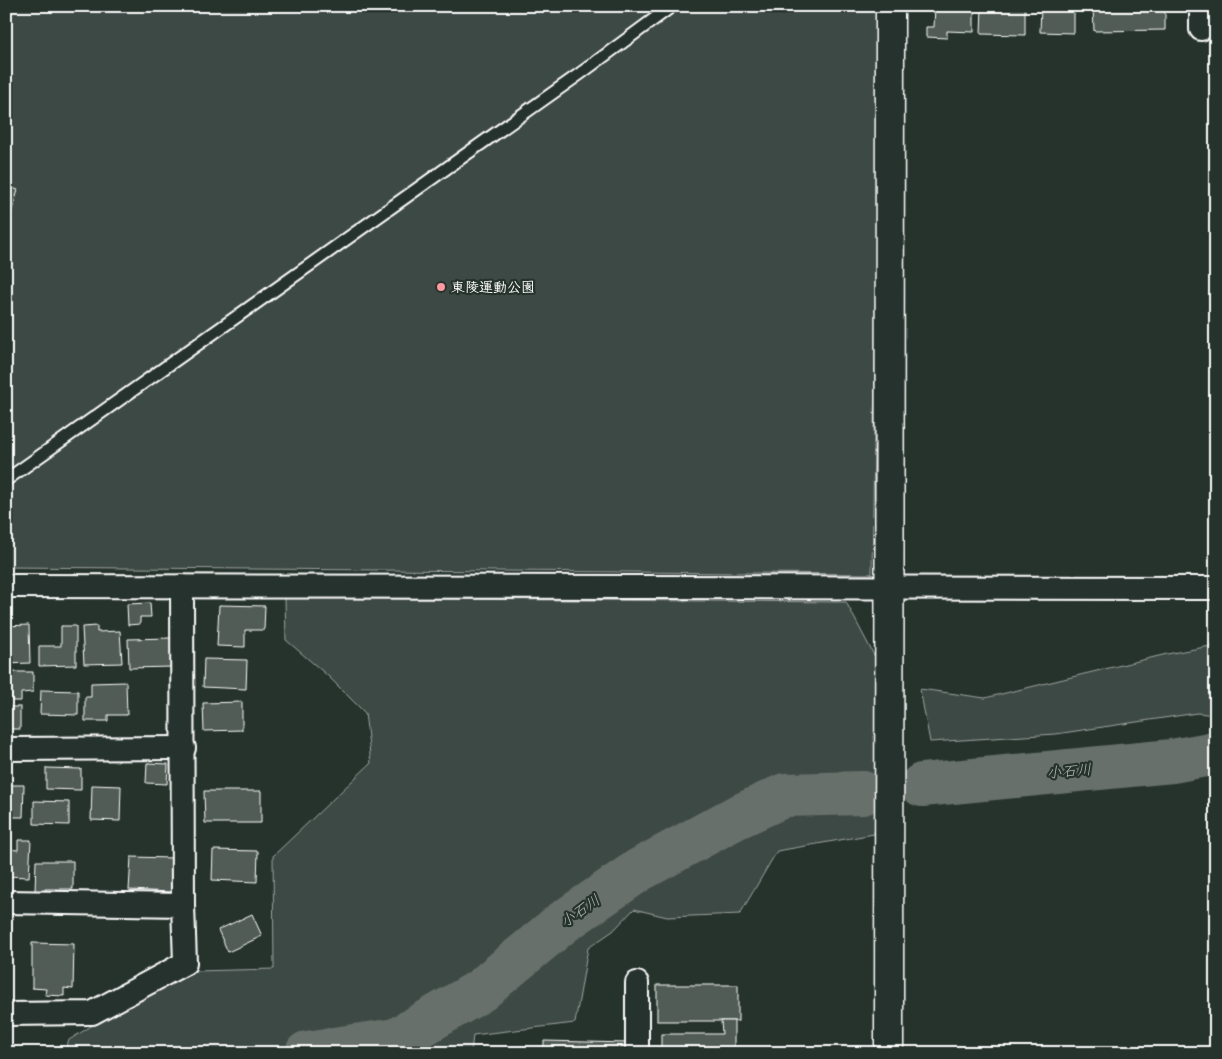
<svg xmlns="http://www.w3.org/2000/svg" width="1222" height="1059" viewBox="0 0 1222 1059" font-family="Kalam,'Klee One',sans-serif">
  <style>
    .green { fill: #3e4944; stroke: #9ea4a2 }
    .lines { fill: none; stroke-linecap: round; stroke-linejoin: round }
    .river { stroke: #67706c; stroke-width: 44 }
    .building { fill: #515c57; stroke: #fff }
    .service-casing { stroke: #fff; stroke-width: 15 }
    .minor-casing { stroke: #fff; stroke-width: 26 }
    .tertiary-casing { stroke: #fff; stroke-width: 31 }
    .service { stroke: #26332d; stroke-width: 11 }
    .minor { stroke: #26332d; stroke-width: 22 }
    .tertiary { stroke: #26332d; stroke-width: 28 }
    .poi-dot { fill: #ff9aa2; stroke: #26332d; stroke-width: 2 }
    .labels { text-anchor: middle; stroke-width: 4.5; stroke-linejoin: round; paint-order: stroke }
    .poi-label { font-size: 14px; font-weight: bold; fill: #fff; stroke: #26332d; text-anchor: start }
    .water-label { font-size: 15px; font-style: italic; fill: #b3b8b6; stroke: #26332d }
  </style>
  <rect width="100%" height="100%" fill="#26332d"/>
  <filter id="ink" filterUnits="userSpaceOnUse"><feTurbulence type="fractalNoise" baseFrequency=".02" numOctaves="2"/><feDisplacementMap in="SourceGraphic" scale="10" xChannelSelector="R" yChannelSelector="G"/><feConvolveMatrix kernelMatrix="1 2 1 2 8 2 1 2 1" color-interpolation-filters="sRGB"/></filter>
  <g filter="url(#ink)">
    <g class="green">
      <polygon points="6,6 880,6 872,574 6,567"/>
      <polygon points="285,598 846,602 877,661 879,789 874,834 777,851 740,914 667,917 634,909 613,931 588,948 575,1023 473,1035 471,1053 63,1053 69,1040 101,1020 196,971 274,969 273,856 371,763 365,713 328,676 286,640"/>
      <polygon points="1216,645 1216,715 1197,713 1056,734 930,742 920,689 985,698 1167,654"/>
    </g>
    <g class="lines">
      <g class="river">
        <polyline points="922,785 1172,761 1216,753"/>
        <polyline points="307,1053 396,1040 480,991 562,923 639,870 735,818 785,795 863,793"/>
      </g>
    </g>
    <g class="building">
      <polygon points="935,6 974,6 974,32 947,31 947,38 926,37 926,27 934,27"/>
      <polygon points="982,6 1025,6 1025,35 981,34"/>
      <polygon points="1041,6 1074,6 1074,33 1040,32"/>
      <polygon points="1093,6 1165,6 1165,30 1094,31"/>
      <polygon points="6,186 18,190 8,224 6,224"/>
      <polygon points="150,603 151,617 140,617 140,624 128,625 127,604"/>
      <polygon points="219,605 265,606 264,630 245,630 245,647 217,646"/>
      <polygon points="29,625 30,663 6,664 6,626"/>
      <polygon points="61,626 76,626 76,665 39,666 39,646 61,646"/>
      <polygon points="97,626 97,632 120,631 122,663 84,664 82,627"/>
      <polygon points="171,638 172,667 129,668 128,639"/>
      <polygon points="204,659 247,660 246,689 203,687"/>
      <polygon points="6,672 33,672 33,692 21,693 21,701 12,701 11,693 6,693"/>
      <polygon points="126,682 127,715 108,715 108,721 85,721 85,697 91,697 91,683"/>
      <polygon points="41,690 78,691 78,715 40,714"/>
      <polygon points="242,702 242,730 204,731 203,703"/>
      <rect x="6" y="707" width="14" height="22"/>
      <polygon points="147,763 168,764 167,784 146,783"/>
      <polygon points="46,768 81,769 81,790 46,789"/>
      <polygon points="6,785 24,785 23,817 6,817"/>
      <polygon points="92,785 121,786 120,821 91,820"/>
      <polygon points="204,791 261,791 261,823 205,823"/>
      <polygon points="34,801 69,802 69,825 34,824"/>
      <polygon points="18,840 31,840 29,877 6,876 6,849 18,850"/>
      <polygon points="213,850 258,851 257,882 212,880"/>
      <polygon points="131,857 172,858 171,892 129,890"/>
      <polygon points="36,861 73,861 73,889 45,889 45,893 35,892"/>
      <polygon points="252,914 262,936 228,952 218,930"/>
      <polygon points="32,943 74,944 73,989 64,988 64,996 45,995 46,989 32,988"/>
      <rect x="657" y="985" width="81" height="36"/>
      <polygon points="721,1021 734,1021 734,1053 661,1053 661,1034 722,1034"/>
      <polygon points="544,1041 628,1043 627,1053 544,1053"/>
    </g>
    <g class="lines">
      <defs>
        <polyline id="service" points="6,480 581,73 672,6"/>
        <g id="minor">
          <polyline points="1201,6 1201,29"/>
          <polyline points="6,586 1216,588"/>
          <polyline points="6,749 184,748"/>
          <polyline points="6,902 183,905"/>
          <polyline points="637,983 637,1053"/>
          <polyline points="6,1014 92,1013 185,963 183,905 182,586"/>
        </g>
        <polyline id="tertiary" points="889,1053 890,6"/>
      </defs>
      <use href="#service" class="service-casing"/>
      <use href="#minor" class="minor-casing"/>
      <use href="#tertiary" class="tertiary-casing"/>
      <use href="#service" class="service"/>
      <use href="#minor" class="minor"/>
      <use href="#tertiary" class="tertiary"/>
    </g>
  </g>
  <circle class="poi-dot" cx="441" cy="287" r="5"/>
  <g class="labels">
    <g class="poi-label">
      <text x="451" y="292">東陵運動公園</text>
    </g>
    <g class="water-label">
      <text transform="translate(1069 771) rotate(-5)" y="5">小石川</text>
      <text transform="translate(580 911) rotate(-35)" y="5">小石川</text>
    </g>
  </g>
  <rect width="1222" height="1059" fill="none" stroke="#26332d" stroke-width="25"/>
  <rect x="12" y="12" width="1197" height="1034" fill="none" stroke="#fff" stroke-width="2" filter="url(#ink)"/>
</svg>
